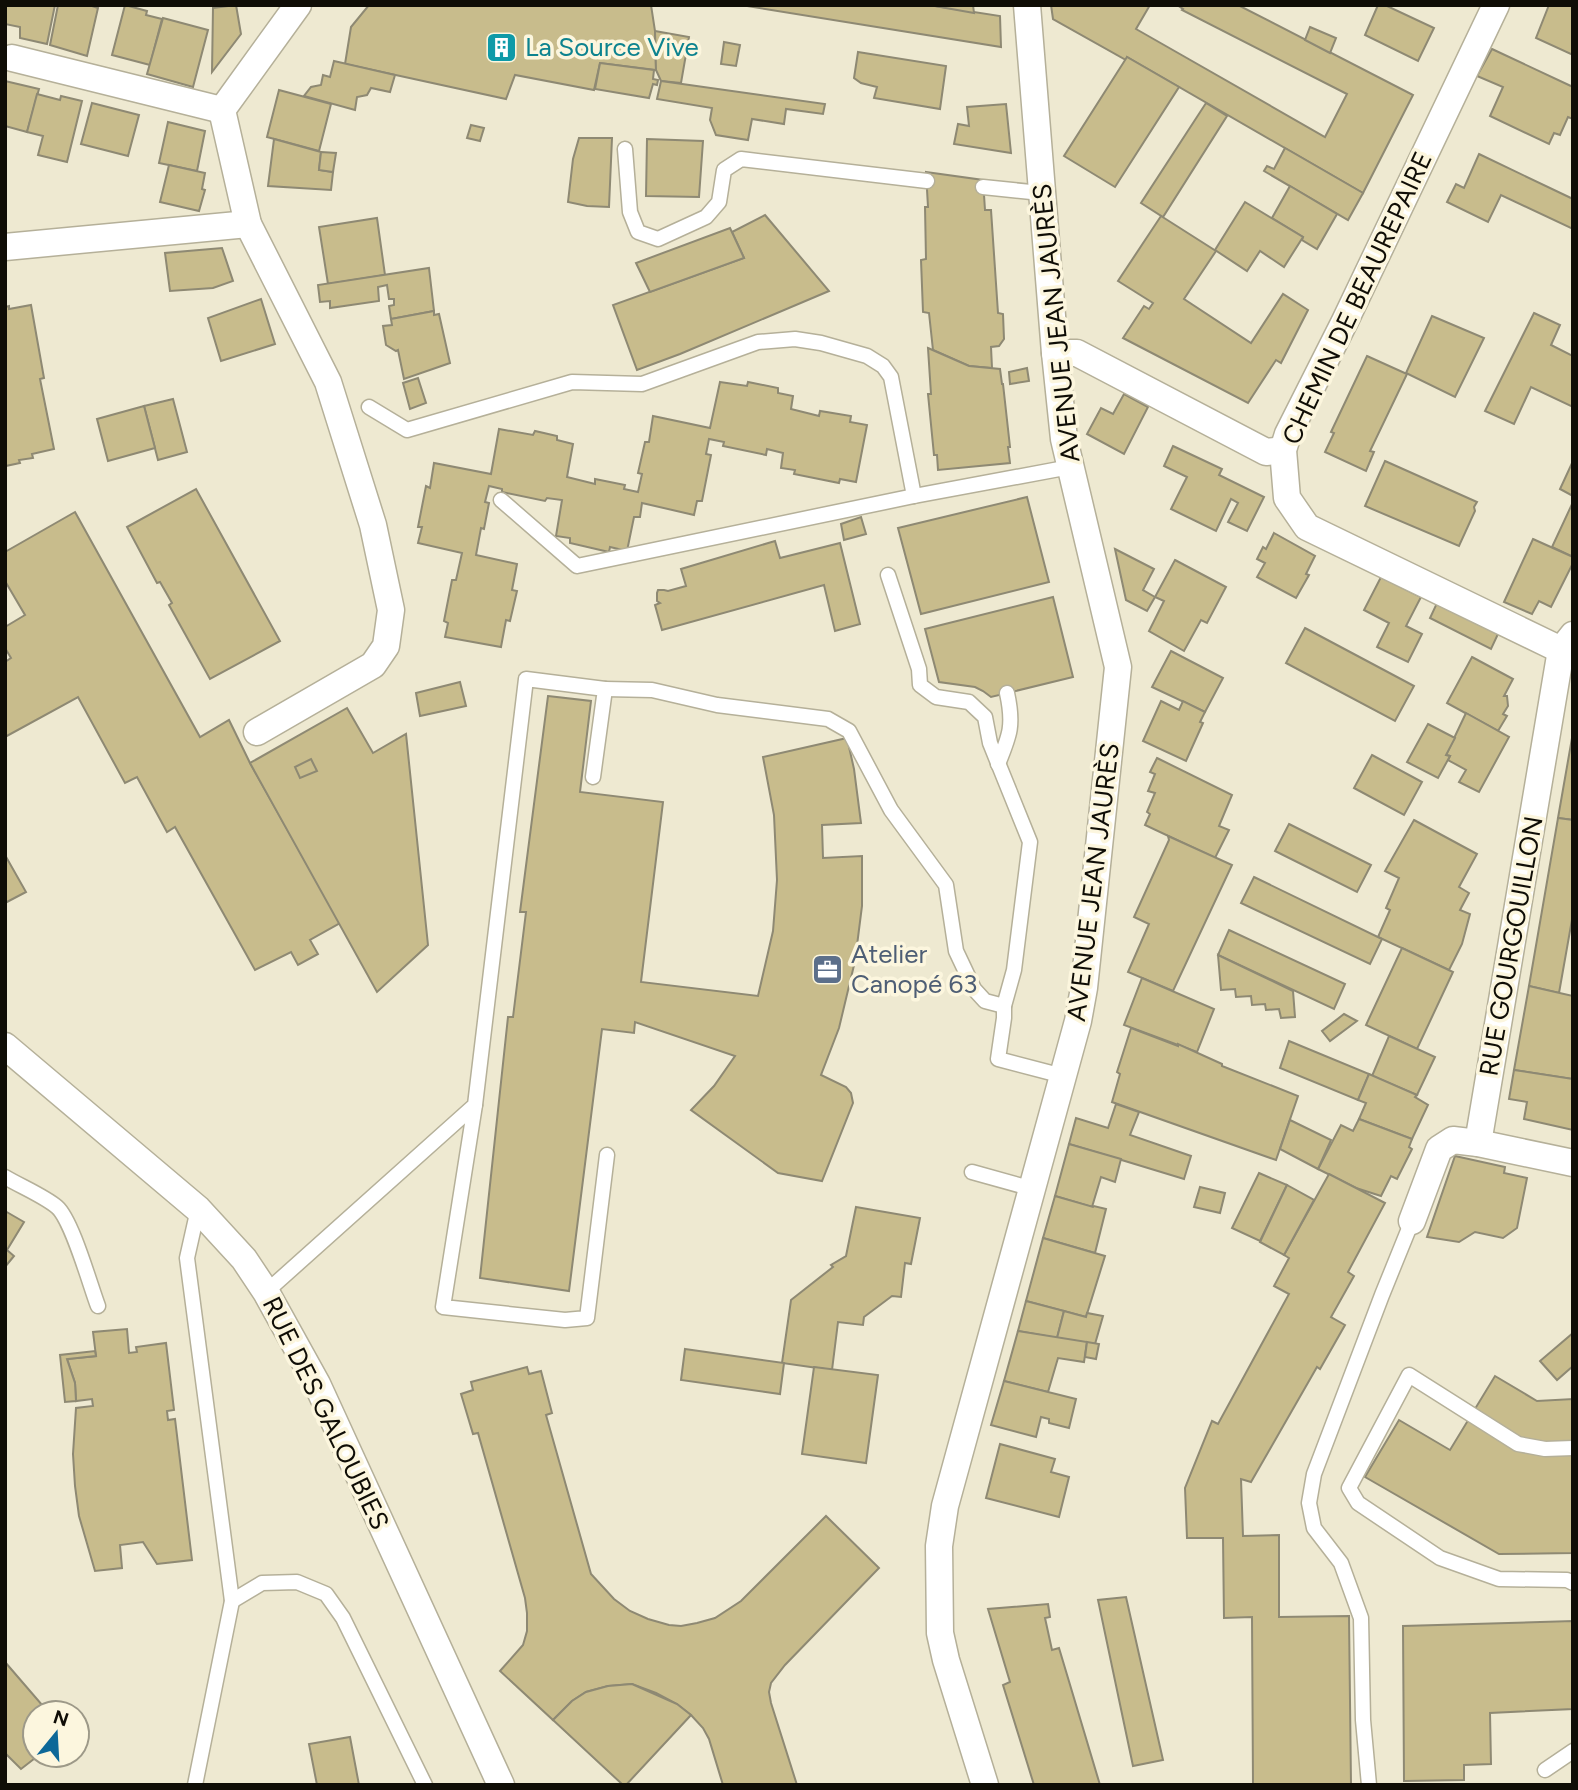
<svg xmlns="http://www.w3.org/2000/svg" width="1578" height="1790" viewBox="0 0 1578 1790" font-family="Figtree,sans-serif">
  <style>
    .building { fill: #c8bc8c; stroke: #8e8973; stroke-width: 2 }
    .lines { fill: none; stroke-linecap: round; stroke-linejoin: round }
    .service-casing { stroke: #b5b099; stroke-width: 17 }
    .minor-casing { stroke: #b5b099; stroke-width: 29 }
    .service { stroke: #fff; stroke-width: 14 }
    .minor { stroke: #fff; stroke-width: 26 }
    .labels { text-anchor: middle; stroke-width: 7; stroke-linejoin: round; paint-order: stroke }
    .culture-label { font-size: 26px; fill: #0d838f; stroke: #fcf6de; text-anchor: start }
    .street-label { font-size: 26px; fill: #0f0d06; stroke: #fcf6de }
    .service-label { font-size: 26px; fill: #4e5e75; stroke: #fcf6de; text-anchor: start }
  </style>
  <rect width="100%" height="100%" fill="#eee9d1"/>
  <g class="building">
    <polygon points="5,5 55,5 47,44 20,38 20,27 5,24"/>
    <polygon points="58,5 89,5 98,8 87,56 50,45"/>
    <polygon points="125,5 147,11 146,15 162,19 150,65 112,55"/>
    <polygon points="236,5 241,34 212,72 213,8"/>
    <polygon points="369,5 651,5 655,31 656,70 600,63 594,90 515,75 506,99 345,64 351,27"/>
    <polygon points="741,5 929,5 1000,16 1001,47"/>
    <polygon points="929,5 973,5 974,13"/>
    <polygon points="1051,5 1150,5 1136,29 1325,137 1347,94 1182,10 1183,9 1177,5 1238,5 1413,95 1363,193 1127,57 1126,60 1053,19"/>
    <polygon points="1378,5 1385,5 1434,28 1418,61 1365,35"/>
    <polygon points="1549,5 1573,5 1573,55 1536,38"/>
    <polygon points="163,18 208,30 193,87 147,74"/>
    <polygon points="1310,27 1336,38 1330,53 1305,40"/>
    <polygon points="655,31 689,37 681,83 661,81 656,70"/>
    <polygon points="724,42 740,45 736,66 721,64"/>
    <polygon points="1492,49 1573,87 1573,119 1568,117 1560,135 1554,133 1549,144 1490,116 1503,87 1477,76"/>
    <polygon points="858,52 946,66 940,109 874,98 877,87 861,83 854,78"/>
    <polygon points="1127,57 1179,87 1115,187 1064,156"/>
    <polygon points="334,61 395,75 390,92 371,88 367,95 357,97 355,110 304,96 311,87 321,85 323,75 330,77"/>
    <polygon points="600,63 654,70 653,79 658,80 657,85 653,84 649,98 595,89"/>
    <polygon points="5,81 39,89 27,132 5,126"/>
    <polygon points="661,81 825,104 823,114 786,109 784,124 752,119 748,140 716,135 710,120 712,108 657,99"/>
    <polygon points="279,90 331,104 319,151 267,137"/>
    <polygon points="37,94 60,100 61,96 82,101 67,162 38,155 43,136 27,132"/>
    <polygon points="92,103 139,115 128,156 81,144"/>
    <polygon points="1206,103 1227,116 1163,217 1141,203"/>
    <polygon points="1006,104 1011,153 954,144 958,124 969,126 967,107"/>
    <polygon points="168,122 205,131 197,171 159,163"/>
    <polygon points="471,125 484,128 480,141 467,138"/>
    <polygon points="579,138 612,138 609,207 587,206 568,202 573,159"/>
    <polygon points="274,139 321,152 319,170 333,172 331,190 268,186"/>
    <polygon points="647,139 703,141 699,197 646,196"/>
    <polygon points="1285,148 1363,193 1348,220 1264,171 1267,166 1274,169"/>
    <polygon points="321,152 336,153 333,172 319,170"/>
    <polygon points="1479,154 1573,199 1573,229 1501,195 1488,222 1447,202 1456,184 1464,188"/>
    <polygon points="169,165 205,173 202,189 205,190 199,211 160,202"/>
    <polygon points="926,172 983,180 985,210 991,210 998,313 1003,314 1004,339 999,346 991,347 992,368 969,366 933,350 929,313 923,312 921,260 926,259 925,207 928,207"/>
    <polygon points="1290,186 1337,214 1317,249 1302,240 1303,237 1272,218"/>
    <polygon points="1245,202 1303,237 1284,267 1260,251 1247,271 1215,250"/>
    <polygon points="765,215 829,291 680,354 637,370 613,305 744,258 732,232"/>
    <polygon points="1161,216 1216,251 1184,299 1251,343 1283,294 1308,310 1281,363 1276,360 1248,403 1123,338 1144,306 1149,309 1153,303 1118,281"/>
    <polygon points="377,218 385,275 328,284 319,227"/>
    <polygon points="730,228 744,258 650,292 636,263"/>
    <polygon points="222,248 233,281 213,288 170,291 165,253"/>
    <polygon points="429,268 434,311 391,319 389,306 394,305 394,299 389,299 387,285 378,287 379,301 330,308 330,301 320,302 318,285"/>
    <polygon points="261,299 275,344 221,361 208,318"/>
    <polygon points="31,305 44,378 40,379 54,449 32,454 33,458 19,460 20,463 6,466 5,468 5,307 9,306 9,309"/>
    <polygon points="434,311 434,315 439,314 450,363 404,379 398,350 396,351 386,345 383,326 392,325 391,319"/>
    <polygon points="1534,313 1560,325 1551,345 1573,356 1573,407 1531,387 1514,424 1485,411"/>
    <polygon points="1432,316 1484,338 1455,397 1406,373"/>
    <polygon points="928,348 969,366 1000,369 1002,384 1003,384 1010,447 1008,447 1010,463 938,470 937,455 934,455 928,394 931,394"/>
    <polygon points="1367,356 1407,374 1370,451 1374,452 1366,471 1325,452 1334,433 1331,432"/>
    <polygon points="1027,368 1029,381 1010,384 1009,372"/>
    <polygon points="418,378 426,403 410,409 403,383"/>
    <polygon points="720,382 747,386 748,382 778,388 778,393 793,396 791,409 819,416 820,411 851,416 850,422 867,425 856,482 840,479 839,483 794,474 795,470 781,468 783,453 767,449 766,455 723,446 724,442 709,439 706,454 711,455 702,501 697,501 694,515 642,503 640,517 634,517 627,551 610,547 609,552 570,543 570,538 556,536 562,500 547,498 545,501 502,492 502,489 489,486 485,502 489,503 484,529 481,528 476,555 517,564 512,590 517,591 510,621 506,620 501,647 445,637 448,623 444,621 452,580 456,580 462,553 418,543 422,527 418,527 426,486 430,488 434,463 491,474 499,429 533,435 535,431 557,436 557,440 573,444 567,477 595,484 595,479 625,485 624,489 638,492 642,474 638,473 645,442 649,442 653,416 710,428"/>
    <polygon points="1124,394 1148,407 1124,454 1087,434 1101,408 1113,414"/>
    <polygon points="173,399 187,452 158,460 144,406"/>
    <polygon points="144,406 155,448 108,461 97,419"/>
    <polygon points="1173,446 1222,469 1219,475 1264,497 1247,531 1228,522 1238,503 1231,499 1216,531 1171,509 1187,477 1164,466"/>
    <polygon points="1385,461 1477,502 1474,507 1475,511 1459,546 1365,506"/>
    <polygon points="1573,461 1573,496 1560,489"/>
    <polygon points="196,489 280,641 210,679 169,605 172,603 160,582 157,583 127,527"/>
    <polygon points="1027,497 1049,582 921,614 898,528"/>
    <polygon points="1573,502 1573,557 1552,547"/>
    <polygon points="75,512 200,737 229,720 250,763 340,923 310,940 318,954 298,965 291,952 255,970 175,827 167,832 137,777 125,783 78,697 5,737 5,662 11,658 5,648 5,627 25,615 5,581 5,552"/>
    <polygon points="861,517 866,534 844,540 841,524"/>
    <polygon points="1274,533 1315,556 1306,574 1309,575 1296,598 1257,577 1265,563 1257,559 1263,547 1266,549"/>
    <polygon points="1533,539 1573,557 1573,563 1551,607 1539,601 1532,614 1504,602"/>
    <polygon points="775,541 780,558 840,543 860,624 835,631 824,585 662,630 655,605 660,603 657,601 657,593 658,590 664,590 668,591 686,586 681,569"/>
    <polygon points="1115,549 1154,569 1143,590 1155,597 1147,611 1126,600"/>
    <polygon points="1175,560 1226,587 1207,623 1201,620 1184,651 1149,631 1164,601 1155,597"/>
    <polygon points="1381,577 1421,597 1406,626 1422,634 1408,662 1377,647 1389,623 1364,610"/>
    <polygon points="1053,597 1073,677 991,697 983,691 975,687 939,682 925,629"/>
    <polygon points="1437,603 1498,634 1491,649 1430,618"/>
    <polygon points="1305,628 1414,686 1395,721 1286,663"/>
    <polygon points="1171,651 1223,678 1205,712 1152,687"/>
    <polygon points="1472,657 1513,679 1504,696 1507,696 1508,706 1503,714 1507,716 1498,731 1447,703"/>
    <polygon points="460,682 466,706 420,716 416,693"/>
    <polygon points="548,696 591,701 580,792 663,802 641,982 758,996 773,931 777,880 774,815 763,757 847,738 854,769 861,823 822,825 823,858 862,856 862,906 855,961 839,1028 821,1075 846,1087 851,1093 853,1103 822,1181 778,1173 691,1110 714,1086 735,1056 635,1022 634,1033 602,1029 569,1291 480,1278 508,1017 513,1017 526,912 520,912"/>
    <polygon points="1161,701 1179,710 1183,701 1205,712 1200,722 1203,723 1186,761 1143,741"/>
    <polygon points="347,708 373,753 406,734 428,945 377,992 250,763"/>
    <polygon points="1466,713 1509,737 1479,792 1459,782 1466,770 1448,760 1450,756 1446,755"/>
    <polygon points="1428,724 1455,738 1446,755 1450,756 1438,778 1407,762"/>
    <polygon points="1572,738 1573,738 1573,820 1558,818"/>
    <polygon points="1372,755 1422,782 1404,815 1354,788"/>
    <polygon points="1157,758 1232,795 1219,826 1229,830 1215,858 1145,825 1150,814 1147,812 1155,793 1148,791 1155,774 1150,772"/>
    <polygon points="311,759 317,771 300,778 295,767"/>
    <polygon points="1558,818 1573,820 1573,914 1559,993 1529,986"/>
    <polygon points="1414,820 1477,854 1459,887 1469,893 1460,910 1470,914 1462,944 1449,970 1378,937 1390,910 1386,908 1399,878 1385,871"/>
    <polygon points="1289,824 1371,865 1357,892 1275,851"/>
    <polygon points="1168,836 1232,865 1173,991 1128,972 1149,924 1134,917 1169,840"/>
    <polygon points="5,855 26,892 5,903"/>
    <polygon points="1254,877 1382,939 1370,964 1241,903"/>
    <polygon points="1229,930 1345,984 1334,1009 1218,955"/>
    <polygon points="1402,948 1453,972 1417,1049 1366,1025"/>
    <polygon points="1218,955 1293,991 1295,1017 1281,1018 1279,1009 1266,1010 1265,1004 1252,1005 1251,996 1236,997 1235,989 1221,990"/>
    <polygon points="1142,978 1214,1009 1197,1052 1124,1025"/>
    <polygon points="1529,986 1573,996 1573,1079 1514,1070"/>
    <polygon points="1344,1014 1357,1021 1330,1041 1322,1031"/>
    <polygon points="1131,1028 1178,1046 1178,1044 1222,1064 1222,1066 1298,1096 1276,1160 1112,1102 1120,1074 1117,1072"/>
    <polygon points="1389,1036 1435,1057 1417,1095 1372,1076"/>
    <polygon points="1289,1041 1369,1074 1358,1100 1280,1068"/>
    <polygon points="1514,1070 1573,1079 1573,1130 1524,1119 1527,1102 1509,1099"/>
    <polygon points="1369,1074 1417,1095 1415,1097 1428,1105 1412,1139 1359,1119 1366,1103 1358,1100"/>
    <polygon points="1116,1104 1139,1112 1130,1135 1191,1156 1184,1179 1069,1144 1076,1118 1108,1128"/>
    <polygon points="1359,1119 1412,1139 1409,1147 1412,1149 1397,1179 1391,1176 1381,1196 1356,1188 1318,1169 1341,1125 1353,1131"/>
    <polygon points="1290,1120 1331,1140 1318,1169 1280,1149"/>
    <polygon points="1069,1144 1121,1159 1115,1182 1101,1177 1092,1207 1055,1196"/>
    <polygon points="1455,1156 1505,1167 1504,1173 1527,1178 1517,1228 1503,1238 1475,1232 1459,1242 1427,1237"/>
    <polygon points="1259,1173 1287,1185 1260,1241 1232,1228"/>
    <polygon points="1329,1174 1385,1203 1348,1272 1354,1276 1331,1317 1345,1325 1320,1369 1317,1367 1251,1482 1241,1479 1243,1536 1279,1535 1279,1617 1349,1616 1351,1785 1253,1785 1252,1617 1224,1618 1223,1538 1187,1538 1185,1488 1212,1421 1218,1424 1289,1294 1274,1286 1289,1258 1284,1255"/>
    <polygon points="1287,1185 1314,1200 1284,1255 1260,1242"/>
    <polygon points="1200,1187 1225,1193 1220,1213 1194,1207"/>
    <polygon points="1055,1196 1093,1207 1094,1206 1106,1209 1095,1253 1043,1238"/>
    <polygon points="856,1207 920,1218 911,1264 905,1263 901,1297 892,1296 864,1317 863,1325 838,1322 832,1370 782,1363 791,1300 833,1267 831,1265 846,1256"/>
    <polygon points="5,1211 24,1222 7,1250 14,1256 5,1267"/>
    <polygon points="1043,1238 1105,1256 1086,1317 1026,1301"/>
    <polygon points="1026,1301 1064,1311 1057,1338 1018,1331"/>
    <polygon points="1064,1311 1086,1317 1087,1313 1103,1316 1095,1344 1057,1338"/>
    <polygon points="127,1329 129,1353 137,1352 136,1347 166,1343 174,1410 167,1411 168,1420 175,1419 192,1560 157,1564 143,1542 120,1545 122,1568 95,1571 79,1516 75,1486 73,1454 76,1408 93,1406 92,1399 76,1401 75,1383 67,1359 96,1356 93,1332"/>
    <polygon points="1018,1331 1087,1342 1084,1362 1058,1358 1048,1392 1004,1381"/>
    <polygon points="1573,1333 1573,1366 1557,1380 1540,1361"/>
    <polygon points="1087,1342 1099,1344 1096,1359 1085,1357"/>
    <polygon points="685,1349 784,1363 780,1394 681,1380"/>
    <polygon points="95,1351 96,1356 67,1359 75,1383 76,1401 65,1402 60,1355"/>
    <polygon points="527,1367 529,1374 541,1371 552,1413 546,1415 591,1574 614,1599 630,1611 648,1619 669,1625 681,1626 697,1623 715,1618 741,1601 826,1516 879,1568 785,1665 771,1683 769,1692 771,1703 797,1785 723,1785 709,1739 703,1728 691,1715 677,1704 656,1693 632,1684 608,1686 586,1692 572,1701 553,1720 500,1671 523,1645 527,1631 527,1613 525,1598 478,1433 473,1434 461,1394 473,1390 471,1382"/>
    <polygon points="814,1367 878,1375 866,1463 802,1454"/>
    <polygon points="1495,1376 1537,1401 1573,1399 1573,1553 1499,1554 1365,1477 1399,1420 1450,1450"/>
    <polygon points="1004,1381 1076,1399 1069,1428 1049,1423 1049,1419 1041,1417 1036,1437 991,1425"/>
    <polygon points="1000,1444 1055,1459 1051,1472 1069,1477 1059,1517 986,1498"/>
    <polygon points="1126,1597 1163,1760 1133,1766 1098,1600"/>
    <polygon points="1048,1604 1050,1617 1045,1618 1052,1650 1059,1648 1100,1785 1034,1785 1003,1685 1010,1682 988,1609"/>
    <polygon points="1573,1621 1573,1709 1490,1713 1491,1764 1464,1765 1464,1780 1404,1781 1403,1626"/>
    <polygon points="5,1662 49,1713 35,1713 35,1755 39,1755 21,1769 5,1753"/>
    <polygon points="632,1684 677,1704 691,1715 626,1785 623,1785 553,1720 572,1701 586,1692 608,1686"/>
    <polygon points="350,1737 359,1785 317,1785 309,1744"/>
  </g>
  <g class="lines">
    <defs>
      <g id="service">
        <polyline points="625,149 630,212 638,232 658,239 706,217 719,202 724,170 741,159 927,181"/>
        <polyline points="983,187 1041,193"/>
        <polyline points="369,407 407,430 572,382 642,384 758,342 795,339 821,343 867,356 883,366 891,377 914,496"/>
        <polyline points="501,500 577,566 914,496 1070,467"/>
        <polyline points="888,575 919,669 920,685 936,697 969,702 985,717 990,743 1030,842 1014,970 1004,1006 1004,1018 998,1059 1063,1076"/>
        <polyline points="605,689 652,690 717,705 828,719 849,731 891,810 946,885 956,951 974,989 985,1001 1004,1006"/>
        <path d="M998,764c12,-29 16,-39 9,-71"/>
        <polyline points="475,1105 443,1307 565,1320 587,1318 607,1155"/>
        <polyline points="972,1172 1033,1189"/>
        <path d="M5,1177c15,9 39,19 52,30 15,13 33,78 41,99"/>
        <polyline points="266,1292 475,1105 526,679 605,689 593,777"/>
        <polyline points="1573,1448 1545,1449 1518,1444 1409,1375 1349,1488 1358,1503 1440,1558 1499,1579 1567,1580 1573,1583"/>
        <polyline points="232,1601 262,1583 297,1582 326,1594 343,1618 425,1785"/>
        <polyline points="1545,1770 1573,1751"/>
        <polyline points="195,1785 232,1601 187,1258 198,1209"/>
        <polyline points="1369,1785 1363,1720 1361,1618 1341,1563 1314,1528 1309,1503 1314,1474 1382,1295 1412,1221"/>
      </g>
      <g id="minor">
        <polyline points="1496,5 1345,321 1288,434 1283,450 1287,498 1307,527 1561,650"/>
        <polyline points="12,58 222,110"/>
        <polyline points="5,247 248,224"/>
        <polyline points="1055,353 1077,353 1266,452 1283,450"/>
        <polyline points="257,732 373,665 386,646 391,610 373,525 328,382 248,224 222,110 298,5"/>
        <polyline points="5,1046 198,1209 244,1259 266,1292 317,1384 501,1785"/>
        <polyline points="1478,1143 1561,650 1573,635"/>
        <polyline points="1412,1221 1439,1149 1453,1140 1478,1143 1573,1163"/>
        <polyline points="985,1785 946,1660 940,1633 939,1546 945,1506 1078,1021 1084,988 1118,667 1064,439 1055,353 1027,5"/>
      </g>
    </defs>
    <use href="#service" class="service-casing"/>
    <use href="#minor" class="minor-casing"/>
    <use href="#service" class="service"/>
    <use href="#minor" class="minor"/>
  </g>
  <defs>
    <symbol id="building-square" viewBox="-11 -11 22 22"><rect x="-9" y="-9" width="18" height="18" rx="4" fill="#0f9aa8" stroke="#fcf6de"/><path d="M-4-6H4V6H1V3H-1V6H-4ZM-2.5-4.3h1.7v1.8h-1.7ZM.8-4.3h1.7v1.8H.8ZM-2.5-1h1.7V.8h-1.7ZM.8-1h1.7V.8H.8Z" fill="#fff"/></symbol>
    <symbol id="office-square" viewBox="-11 -11 22 22"><rect x="-9" y="-9" width="18" height="18" rx="4" fill="#5c6f8a" stroke="#fcf6de"/><path d="M-6-3h4V-5.5h4V-3h4V5H-6ZM-1-4.5V-3h2v-1.5ZM-6 0V1H6V0Z" fill="#fff"/></symbol>
  </defs>
  <g fill-rule="evenodd">
    <use href="#building-square" x="484" y="30" width="35" height="35"/>
    <use href="#office-square" x="810" y="952" width="35" height="35"/>
  </g>
  <g class="labels">
    <g class="culture-label">
      <text x="525" y="56">La Source Vive</text>
    </g>
    <g class="street-label">
      <text transform="translate(1357 298) rotate(-65)" y="9">CHEMIN DE BEAUREPAIRE</text>
      <text transform="translate(1056 323) rotate(-96)" y="9">AVENUE JEAN JAURÈS</text>
      <text transform="translate(1093 882) rotate(-83)" y="9">AVENUE JEAN JAURÈS</text>
      <text transform="translate(1511 946) rotate(-80)" y="9">RUE GOURGOUILLON</text>
      <text transform="translate(326 1413) rotate(64)" y="9">RUE DES GALOUBIES</text>
    </g>
    <g class="service-label">
      <text x="851" y="963">Atelier<tspan x="851" dy="30">Canopé 63</tspan></text>
    </g>
  </g>
  <rect width="1578" height="1790" fill="none" stroke="#0f0d06" stroke-width="14"/>
  <g transform="translate(56 1734) rotate(18)"><circle r="33" fill="#fcf6de" stroke="#9d9988" stroke-width="2"/>
  <path d="M0-5L12 26L0 18L-12 26Z" fill="#0d6898"/>
  <text y="-10" font-size="19" font-weight="bold" text-anchor="middle" fill="#0f0d06">N</text>
  </g>
</svg>
